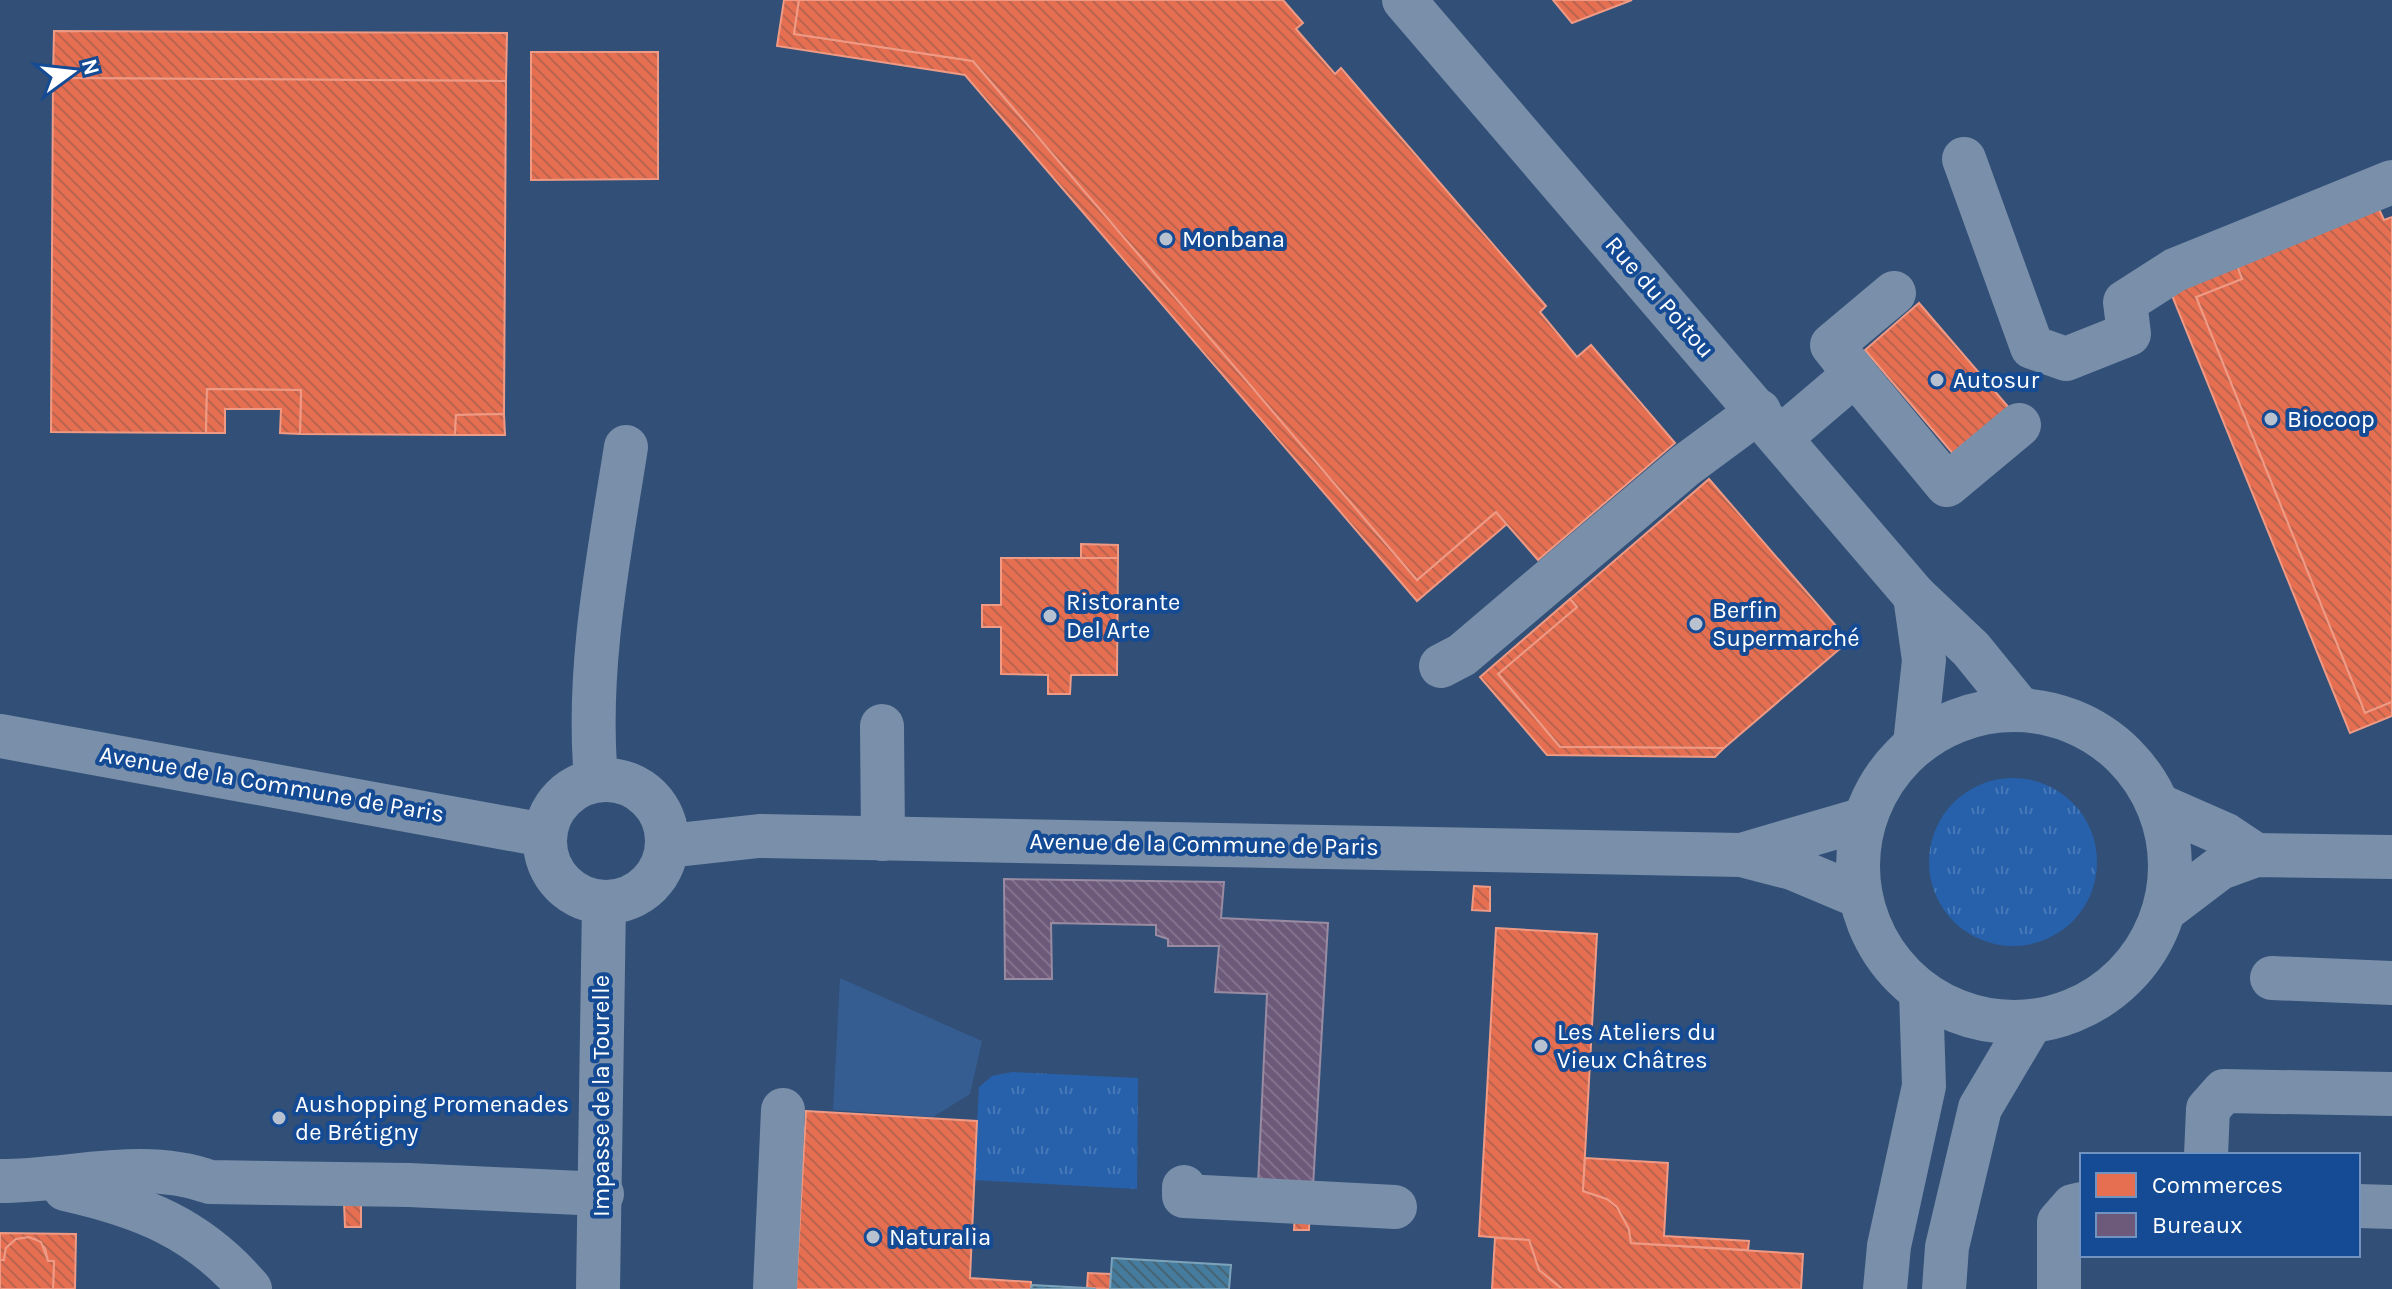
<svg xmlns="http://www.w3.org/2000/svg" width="2392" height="1289" viewBox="0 0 2392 1289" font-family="Karla,sans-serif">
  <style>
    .grass { fill: url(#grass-tufts) }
    .water { fill: #365d91 }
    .shops { fill: url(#shops-back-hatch); stroke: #ee9a85; stroke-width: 2 }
    .offices { fill: url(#offices-back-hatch); stroke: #998ba2; stroke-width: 2 }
    .public { fill: url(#public-back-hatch); stroke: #7da3ba; stroke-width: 2 }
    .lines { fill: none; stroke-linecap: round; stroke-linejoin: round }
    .minor { stroke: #7a8fa9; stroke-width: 44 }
    .poi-dot { fill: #b7c1cf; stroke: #144b94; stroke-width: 3 }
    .labels { text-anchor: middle; stroke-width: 8; stroke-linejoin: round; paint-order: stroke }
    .poi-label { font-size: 24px; fill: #fff; stroke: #144b94; text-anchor: start }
    .street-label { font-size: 24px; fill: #fff; stroke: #144b94 }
  </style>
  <defs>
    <pattern id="grass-tufts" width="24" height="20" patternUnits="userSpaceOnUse" patternTransform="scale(2)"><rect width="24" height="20" fill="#2761ab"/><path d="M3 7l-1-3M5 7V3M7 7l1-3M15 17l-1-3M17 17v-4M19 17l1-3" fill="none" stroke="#4779b8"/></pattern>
    <pattern id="shops-back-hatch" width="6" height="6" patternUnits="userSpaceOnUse" patternTransform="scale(2)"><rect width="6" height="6" fill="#e76f51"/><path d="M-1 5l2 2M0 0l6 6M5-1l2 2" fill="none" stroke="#b86450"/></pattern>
    <pattern id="offices-back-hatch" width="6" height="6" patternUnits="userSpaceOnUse" patternTransform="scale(2)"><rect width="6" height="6" fill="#6d597a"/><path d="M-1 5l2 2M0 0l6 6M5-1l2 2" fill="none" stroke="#83728e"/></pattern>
    <pattern id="public-back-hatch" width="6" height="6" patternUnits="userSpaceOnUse" patternTransform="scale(2)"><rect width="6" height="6" fill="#457b9d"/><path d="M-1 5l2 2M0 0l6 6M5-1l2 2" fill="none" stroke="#486474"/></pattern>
  </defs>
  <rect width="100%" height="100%" fill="#314f77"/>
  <g class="grass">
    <circle cx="2013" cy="862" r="84"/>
    <polygon points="1012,1072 1138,1078 1137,1189 974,1180 979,1087 992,1076"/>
  </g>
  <polygon class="water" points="840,978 982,1041 970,1094 933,1117 833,1110"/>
  <g class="shops">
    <polygon points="784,0 799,0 794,34 973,61 1417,580 1496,512 1507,524 1417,601 965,75 777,46"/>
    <polygon points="799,0 1283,0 1303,23 1296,29 1335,74 1341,68 1546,306 1540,312 1577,357 1591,345 1675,443 1538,560 1496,512 1417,580 973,61 794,34"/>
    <polygon points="1553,0 1632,0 1572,23"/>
    <polygon points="54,31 507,33 506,81 53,78"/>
    <polygon points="531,52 658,52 658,179 531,180"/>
    <polygon points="53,78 506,81 504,414 456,415 455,435 300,434 301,390 207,389 206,433 51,432"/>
    <polygon points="2379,209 2384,220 2392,217 2392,702 2365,713 2196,297 2242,279 2237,266"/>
    <polygon points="2237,266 2242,279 2196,297 2365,713 2392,702 2392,716 2350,733 2171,293"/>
    <polygon points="1919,303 2010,409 1955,456 1865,350"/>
    <polygon points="207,389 301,390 300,434 280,433 281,409 225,409 225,433 206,433"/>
    <polygon points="504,414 505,435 455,435 456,415"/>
    <polygon points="1709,479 1849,641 1724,748 1560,747 1498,674 1577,607 1570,599"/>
    <polygon points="1081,544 1118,545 1118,558 1081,558"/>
    <polygon points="1001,558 1118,558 1117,675 1071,675 1070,694 1048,694 1048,675 1001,674 1001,627 982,627 982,605 1001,605"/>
    <polygon points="1570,599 1577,607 1498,674 1560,747 1724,748 1715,757 1547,755 1480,677"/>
    <polygon points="1474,886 1490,887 1490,911 1472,910"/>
    <polygon points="1496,928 1597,934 1583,1191 1607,1199 1617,1207 1629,1229 1631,1243 1803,1254 1801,1289 1562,1289 1539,1270 1529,1240 1479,1236"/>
    <polygon points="806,1111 977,1121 970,1278 1031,1282 1031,1289 796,1289"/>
    <polygon points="1585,1158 1668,1163 1664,1236 1749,1241 1748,1250 1631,1243 1629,1229 1617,1207 1607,1199 1583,1191"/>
    <polygon points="1296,1194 1310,1194 1309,1230 1294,1230"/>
    <polygon points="344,1202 361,1202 361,1227 345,1227"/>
    <polygon points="0,1233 76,1234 75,1289 53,1289 54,1261 48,1261 45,1248 35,1239 16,1239 6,1248 4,1260 0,1260"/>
    <polygon points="29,1237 41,1242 48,1261 54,1261 53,1289 0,1289 0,1260 4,1260 6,1248 16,1239"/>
    <polygon points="1495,1238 1529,1240 1539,1270 1562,1289 1492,1289"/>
    <polygon points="1088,1273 1111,1274 1110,1289 1087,1288"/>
  </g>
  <polygon class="offices" points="1004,879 1224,882 1221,918 1328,923 1313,1187 1258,1184 1267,994 1215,992 1219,946 1168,946 1168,939 1156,935 1156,925 1051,923 1052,979 1005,979"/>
  <g class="public">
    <polygon points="1112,1258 1231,1265 1229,1289 1110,1289"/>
    <polygon points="1032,1285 1087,1288 1096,1289 1031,1289"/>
  </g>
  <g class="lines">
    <g class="minor">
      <polyline points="1404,0 1915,596 1971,649 2019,708"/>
      <polyline points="1964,159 2032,347 2066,359 2129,334 2125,302 2175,270 2392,182"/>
      <polyline points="1855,374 1832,345 1894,293"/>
      <polyline points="1781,437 1855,374 1947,485 2019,425"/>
      <polyline points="1915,596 1924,660 1915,744"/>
      <polyline points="1441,666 1462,655 1686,465 1759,411"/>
      <circle cx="2014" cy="866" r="156"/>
      <polyline points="882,726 883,839"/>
      <polyline points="0,736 544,835"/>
      <path d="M596,779c-10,-111 13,-223 30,-332"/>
      <circle cx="606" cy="841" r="61"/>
      <polyline points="2160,806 2226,835 2256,855"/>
      <polyline points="668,846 759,836 1741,855 1792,868 1861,897"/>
      <polyline points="1741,855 1864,819"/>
      <polyline points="2166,909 2220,868 2256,855 2392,857"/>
      <polyline points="2272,978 2392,983"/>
      <polyline points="2206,1155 2208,1109 2224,1091 2392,1094"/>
      <path d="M0,1181c70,0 143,-23 210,1l199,3 193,9"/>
      <polyline points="1184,1187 1184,1196 1395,1207"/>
      <path d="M65,1189c76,17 133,39 185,100"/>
      <polyline points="2358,1206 2392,1207"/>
      <polyline points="598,1289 604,903"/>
      <polyline points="775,1289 783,1110"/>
      <polyline points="1885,1289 1889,1246 1924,1086 1921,992"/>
      <polyline points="1944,1289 1947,1247 1980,1108 2031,1022"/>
      <polyline points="2059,1289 2059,1222 2073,1206 2082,1204"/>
    </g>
  </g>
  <g class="poi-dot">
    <circle cx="1166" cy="239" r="8"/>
    <circle cx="1937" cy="380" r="8"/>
    <circle cx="2271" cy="419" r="8"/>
    <circle cx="1050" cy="616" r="8"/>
    <circle cx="1696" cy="624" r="8"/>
    <circle cx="1541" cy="1046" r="8"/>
    <circle cx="279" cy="1118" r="8"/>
    <circle cx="873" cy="1237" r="8"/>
  </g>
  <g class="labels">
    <g class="poi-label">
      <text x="1182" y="247">Monbana</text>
      <text x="1953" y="388">Autosur</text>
      <text x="2287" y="427">Biocoop</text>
      <text x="1066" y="610">Ristorante<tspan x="1066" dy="28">Del Arte</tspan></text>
      <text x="1712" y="618">Berfin<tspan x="1712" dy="28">Supermarché</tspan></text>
      <text x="1557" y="1040">Les Ateliers du<tspan x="1557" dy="28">Vieux Châtres</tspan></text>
      <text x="295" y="1112">Aushopping Promenades<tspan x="295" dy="28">de Brétigny</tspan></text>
      <text x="889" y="1245">Naturalia</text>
    </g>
    <g class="street-label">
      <text transform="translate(1660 297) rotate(49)" y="8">Rue du Poitou</text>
      <text transform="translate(272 784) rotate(10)" y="8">Avenue de la Commune de Paris</text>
      <text transform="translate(1204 844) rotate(1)" y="8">Avenue de la Commune de Paris</text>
      <text transform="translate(601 1096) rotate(-90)" y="8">Impasse de la Tourelle</text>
    </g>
  </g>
  <rect x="2080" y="1153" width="280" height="104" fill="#144b94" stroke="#7293bf" stroke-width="2"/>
  <rect x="2096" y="1173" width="40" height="24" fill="#e76f51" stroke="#7293bf" stroke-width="2"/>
  <text x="2152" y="1193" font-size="24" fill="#ffffff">Commerces</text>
  <rect x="2096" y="1213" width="40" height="24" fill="#6d597a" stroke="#7293bf" stroke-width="2"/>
  <text x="2152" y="1233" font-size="24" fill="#ffffff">Bureaux</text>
  <g transform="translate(72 72) rotate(75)" stroke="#144b94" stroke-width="6" paint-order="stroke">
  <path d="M0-6L14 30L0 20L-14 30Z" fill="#ffffff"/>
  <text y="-12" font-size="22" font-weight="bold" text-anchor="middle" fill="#ffffff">N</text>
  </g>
</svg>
